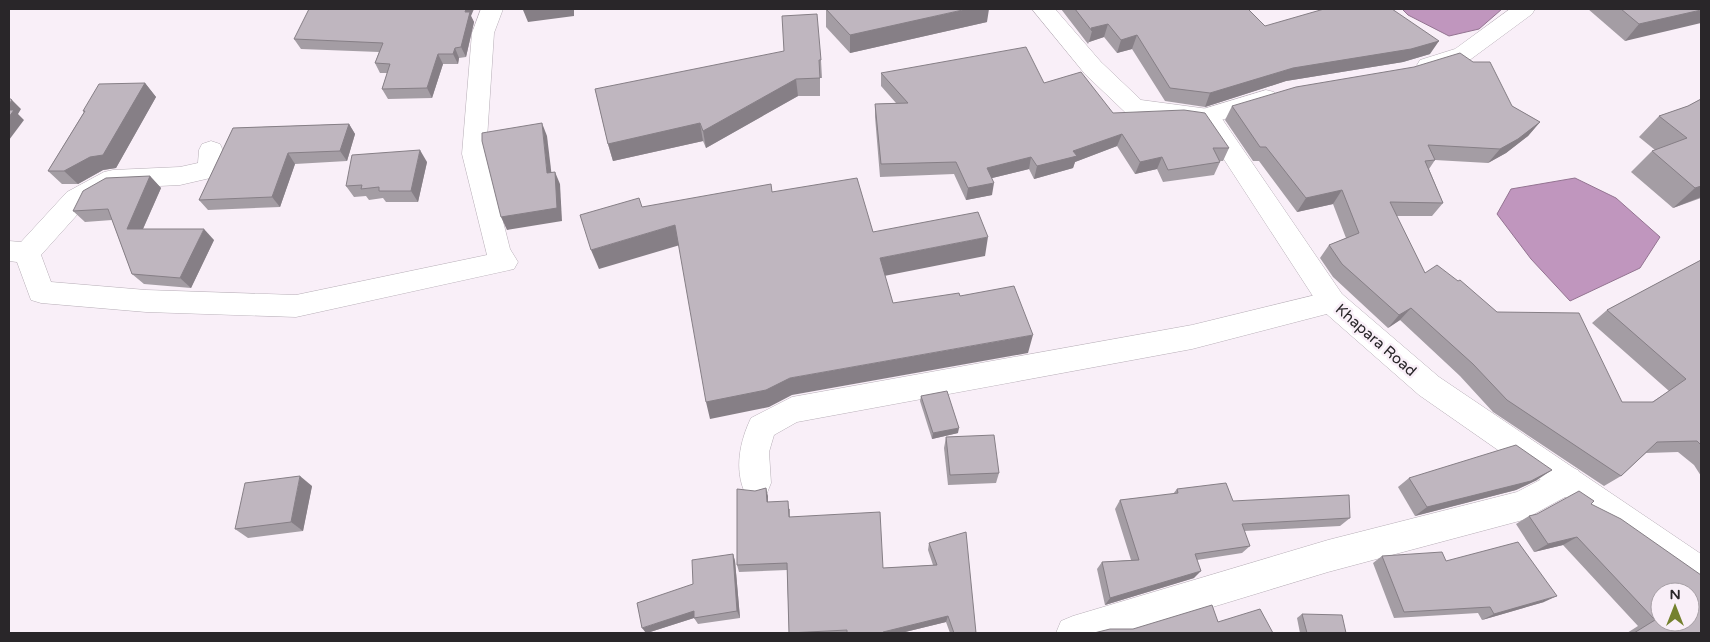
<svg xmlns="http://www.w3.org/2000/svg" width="1710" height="642" viewBox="0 0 1710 642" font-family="'Varela Round',sans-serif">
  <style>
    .water { fill: #c096be; stroke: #937491 }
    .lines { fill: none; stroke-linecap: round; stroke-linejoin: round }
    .minor-casing { stroke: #b7aeb7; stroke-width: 1 }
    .tertiary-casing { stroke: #b7aeb7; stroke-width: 1 }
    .minor { fill: #fff; fill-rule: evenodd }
    .tertiary { fill: #fff; fill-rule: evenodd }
    .wall { fill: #a49da4 }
    .shaded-wall { fill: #867f86 }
    .building { fill: #bfb6bf; stroke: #867f86; fill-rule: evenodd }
    .labels { text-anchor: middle; stroke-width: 5; stroke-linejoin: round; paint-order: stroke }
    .street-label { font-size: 15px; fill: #292629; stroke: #f9eff8 }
  </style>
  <rect width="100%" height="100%" fill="#f9eff8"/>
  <g class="water">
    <polygon points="1402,9 1502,9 1479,29 1449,36 1408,15"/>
    <polygon points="1575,178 1616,198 1660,237 1640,268 1570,301 1531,259 1497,214 1511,189"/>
  </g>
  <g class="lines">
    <defs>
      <g id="minor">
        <path d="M481,9h22l-9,24 -8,121 24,95 8,13 -4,7 -218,48 -150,-5 -105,-9 -10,-3 -14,-38 -8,-1v-20l12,1 46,-50 37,-20 9,-2 67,-3 18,-4 1,-13 3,-6 9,-3 9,3c5,9 4,22 -1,32l-39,9 -63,3 -32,18 -44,49 10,27 95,8 150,5 191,-40 -25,-101 10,-121z"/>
        <polygon points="1510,9 1535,9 1532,14 1471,59 1428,73 1420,70 1417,65 1420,60 1455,49"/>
        <polygon points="1266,90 1274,92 1278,98 1274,104 1208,124 1200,122 1196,116 1200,110"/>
        <path d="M1332,291l10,3 4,8 -4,8 -150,39 -395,73 -23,13 -5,17 2,31 -4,10 -11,4 -11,-4c-11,-24 -5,-52 6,-75l41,-21 400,-72z"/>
        <polygon points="1567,466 1578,470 1582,480 1578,490 1523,520 1328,572 1127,633 1056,633 1061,621 1073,616 1328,540 1517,492"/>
      </g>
      <polygon id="tertiary" points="1032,9 1055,9 1101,62 1141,100 1216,110 1342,294 1439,377 1701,554 1701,589 1690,584 1419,395 1322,310 1201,124 1127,114 1085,74"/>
    </defs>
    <use href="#minor" class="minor-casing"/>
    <use href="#tertiary" class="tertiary-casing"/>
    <use href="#minor" class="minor"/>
    <use href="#tertiary" class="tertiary"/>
  </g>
  <g class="wall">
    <polygon points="826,9 987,22 850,53 826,27"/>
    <polygon points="1061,9 1248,9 1265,26 1430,54 1403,62 1286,81 1205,107 1165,101 1132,49 1117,53 1104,37 1089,42 1088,44"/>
    <polygon points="1588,9 1701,9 1625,41"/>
    <polygon points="471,16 474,22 466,57 459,58 458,64 443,64 432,98 388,99 382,89 387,73 380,73 375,63 379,52 301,49 294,39"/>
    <polygon points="821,60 822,78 820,78 820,96 798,96 706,148 703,141 613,161 608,144 595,89"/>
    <polygon points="881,73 1044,83 1113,113 1229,148 1223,161 1219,161 1220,162 1214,175 1163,182 1157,169 1135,174 1117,146 1075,162 1073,168 1034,179 1029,169 992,178 992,195 966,200 954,174 880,177 875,117 875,104 896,103 881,86"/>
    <polygon points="145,83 156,97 116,168 103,170 78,184 62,184 48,171 84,112 83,111"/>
    <polygon points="1701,99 1701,198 1673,208 1631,172 1652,151 1655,150 1639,137 1659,116 1688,106"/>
    <polygon points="1232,106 1512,106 1540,122 1528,136 1506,153 1488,163 1435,160 1429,169 1443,203 1432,216 1396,216 1425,273 1497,312 1622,402 1652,402 1669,391 1592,323 1607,310 1701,260 1701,476 1694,465 1678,452 1646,453 1621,476 1604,486 1493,412 1460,376 1400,320 1388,328 1333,277 1320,258 1329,245 1346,238 1333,204 1297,212 1259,161 1253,161 1225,120"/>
    <polygon points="349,124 355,134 347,161 295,164 280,207 208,210 199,200 233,128"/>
    <polygon points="427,162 418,202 386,202 383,198 369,200 366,196 354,197 346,186"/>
    <polygon points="150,176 161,188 143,229 214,240 191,288 144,284 132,274 112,220 85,222 73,211"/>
    <polygon points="921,396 958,433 932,439 920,401"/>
    <polygon points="946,437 999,473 996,483 948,485 944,448"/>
    <polygon points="1409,478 1537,480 1516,490 1415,516 1398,487"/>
    <polygon points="312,486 303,531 248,538 235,529"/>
    <polygon points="766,488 768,502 790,509 790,517 883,568 933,565 928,550 929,543 976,633 950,633 946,622 901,633 789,633 787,570 739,572 737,565 755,491"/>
    <polygon points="1177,489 1233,501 1350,518 1340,526 1244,531 1250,546 1242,553 1197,560 1194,578 1105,605 1097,569 1102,562 1131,560 1115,509 1120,500 1173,494"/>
    <polygon points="1591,504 1701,633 1627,633 1638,626 1563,545 1534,552 1516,524 1529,516"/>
    <polygon points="733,554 735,561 740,618 698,624 694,618 647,633 693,584"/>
    <polygon points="1382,556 1446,561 1544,602 1482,620 1478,613 1394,618 1373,563"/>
    <polygon points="1302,614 1346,633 1300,633 1297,618"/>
  </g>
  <g class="shaded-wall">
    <polygon points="466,9 474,9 471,16 474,22 466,57 461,47 465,12"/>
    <polygon points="533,9 574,9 574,16 528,22 523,10"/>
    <polygon points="967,9 989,9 987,22 850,53 850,35"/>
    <polygon points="1701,10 1701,23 1625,41 1639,24"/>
    <polygon points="1108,24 1104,37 1089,42 1092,31 1091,28"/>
    <polygon points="1137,35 1132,49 1117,53 1121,40"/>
    <polygon points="1439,41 1430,54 1403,62 1286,81 1205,107 1210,93 1293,68"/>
    <polygon points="455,48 459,58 458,64 453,54"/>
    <polygon points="438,54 443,64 432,98 427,88"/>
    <polygon points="796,79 798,96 706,148 703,131"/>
    <polygon points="145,83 156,97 116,168 103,170 78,184 64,171"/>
    <polygon points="12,100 21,109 18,114 24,120 9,140 9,104"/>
    <polygon points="1540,122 1528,136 1506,153 1488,163 1500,149"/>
    <polygon points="542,123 547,136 553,186 547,173"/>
    <polygon points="700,123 703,141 613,161 608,144"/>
    <polygon points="349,124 355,134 347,161 340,151"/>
    <polygon points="1122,134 1117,146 1075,162 1073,168 1034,179 1037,166 1073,151"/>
    <polygon points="420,150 427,162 418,202 411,191"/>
    <polygon points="288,153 295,164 280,207 272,197"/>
    <polygon points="1031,157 1029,169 984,180 987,168"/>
    <polygon points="1162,157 1157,169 1135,174 1140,162"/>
    <polygon points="555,172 560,184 562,221 507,230 501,217"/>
    <polygon points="150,176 161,188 138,240 127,229"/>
    <polygon points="994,183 992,195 966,200 968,188"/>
    <polygon points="1701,186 1701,197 1673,208 1695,188"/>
    <polygon points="1342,190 1333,204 1297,212 1306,198"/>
    <polygon points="675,225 680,245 599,269 591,250"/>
    <polygon points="204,229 214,240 191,288 180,278"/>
    <polygon points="988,237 985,256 879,277 880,258"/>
    <polygon points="1411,308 1400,320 1388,328 1399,315"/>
    <polygon points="1033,335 1028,353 792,395 769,407 710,419 706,402 790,378"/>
    <polygon points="959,428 958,433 932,439 933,433"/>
    <polygon points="1552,470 1537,480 1516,490 1415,516 1427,507"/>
    <polygon points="300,476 312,486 303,531 291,522"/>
    <polygon points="766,488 768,496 768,510 767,502"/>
    <polygon points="1577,537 1563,545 1534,552 1548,544"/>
    <polygon points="733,554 735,561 740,618 737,611"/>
    <polygon points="1201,571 1194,578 1105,605 1110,598"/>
    <polygon points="1557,596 1544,602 1482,620 1494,614"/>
    <polygon points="694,611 697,617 647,633 646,633 642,628"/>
    <polygon points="948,616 946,622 901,633 883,633 883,632"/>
  </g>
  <g class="building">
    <polygon points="309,9 466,9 465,12 470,12 461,47 455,48 453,54 438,54 427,88 382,89 390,64 375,63 383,43 294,39"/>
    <polygon points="826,9 967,9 850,35"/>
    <polygon points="1075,9 1248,9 1265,26 1324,9 1392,9 1439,41 1411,49 1293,68 1210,93 1170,88 1137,35 1121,40 1108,24 1091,28 1092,31"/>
    <polygon points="1621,9 1701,9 1701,10 1639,24"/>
    <polygon points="817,14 821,60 819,60 820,78 796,79 703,131 700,123 608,144 595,89 784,51 782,16"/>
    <polygon points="1026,47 1044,83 1081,72 1113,113 1184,110 1205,113 1229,148 1213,148 1220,162 1168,170 1162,157 1140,162 1122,134 1073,151 1077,156 1037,166 1031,157 987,168 994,183 968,188 956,162 881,164 875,104 908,103 881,73"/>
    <polygon points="1460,53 1473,62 1490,62 1512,106 1540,122 1518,139 1500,149 1428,145 1435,160 1425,161 1443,203 1390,202 1425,273 1437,265 1458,281 1460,280 1497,312 1579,313 1622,402 1653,402 1686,379 1607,310 1701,260 1701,445 1697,441 1657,442 1621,476 1507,400 1473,364 1411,308 1399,315 1342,264 1329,245 1359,233 1342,190 1306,198 1266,147 1260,147 1232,106 1296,87 1414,67"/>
    <polygon points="145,83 103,155 90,157 64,171 48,171 85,111 83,111 99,84"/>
    <polygon points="9,98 12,100 9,104"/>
    <polygon points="1701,99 1701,186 1695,188 1652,151 1687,138 1659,116 1688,106"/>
    <polygon points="9,110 14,110 9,117"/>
    <polygon points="542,123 547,173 555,172 557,208 501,217 482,141 482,133"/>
    <polygon points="349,124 340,151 288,153 272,197 199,200 233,128"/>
    <polygon points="420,150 411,191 379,191 379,187 361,189 362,185 346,186 352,155"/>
    <polygon points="150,176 127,229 204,229 180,278 132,274 108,209 73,211 83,191 106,178"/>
    <polygon points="857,178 873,232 978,212 988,237 880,258 893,303 959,293 960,296 1014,286 1033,335 790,378 766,390 706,402 675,225 591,250 580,215 639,198 642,207 771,184 772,192"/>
    <polygon points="947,391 959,428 933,433 921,396"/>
    <polygon points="994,435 999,473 950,475 946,437"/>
    <polygon points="1516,445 1552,470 1531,481 1427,507 1409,478"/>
    <polygon points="300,476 291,522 235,529 245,483"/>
    <polygon points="1226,483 1233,501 1349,495 1350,518 1242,524 1250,546 1195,554 1201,571 1110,598 1102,562 1139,560 1120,500 1178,493 1177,489"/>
    <polygon points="766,488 767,502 788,501 789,517 880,512 883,568 937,565 929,543 966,532 976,633 954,633 948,616 883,632 883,633 847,633 847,630 789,633 787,563 737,565 737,489 755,491"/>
    <path d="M1579,491l15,10 -3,3 30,15 80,56v58h-67l21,-13 -78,-83 -29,7 -19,-28 8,-2zM1660,592h30v30h-30z"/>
    <polygon points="1518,542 1557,596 1494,614 1490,607 1404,612 1382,556 1442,552 1446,561"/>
    <polygon points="733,554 737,611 694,618 694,611 642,628 637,603 693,584 692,560"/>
    <polygon points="1212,605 1218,622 1260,609 1273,633 1094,633 1110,629 1133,629"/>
    <polygon points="1302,614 1342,615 1346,633 1307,633"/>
  </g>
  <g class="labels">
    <g class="street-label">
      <text transform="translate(1376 340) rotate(41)" y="5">Khapara Road</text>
    </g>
  </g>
  <rect width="1710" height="642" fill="none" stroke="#292629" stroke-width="20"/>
  <g transform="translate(1675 607)"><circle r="24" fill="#f9eff8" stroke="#a69fa5"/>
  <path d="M0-4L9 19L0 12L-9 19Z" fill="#74812e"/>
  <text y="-8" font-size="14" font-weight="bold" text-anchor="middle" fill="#292629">N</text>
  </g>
</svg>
